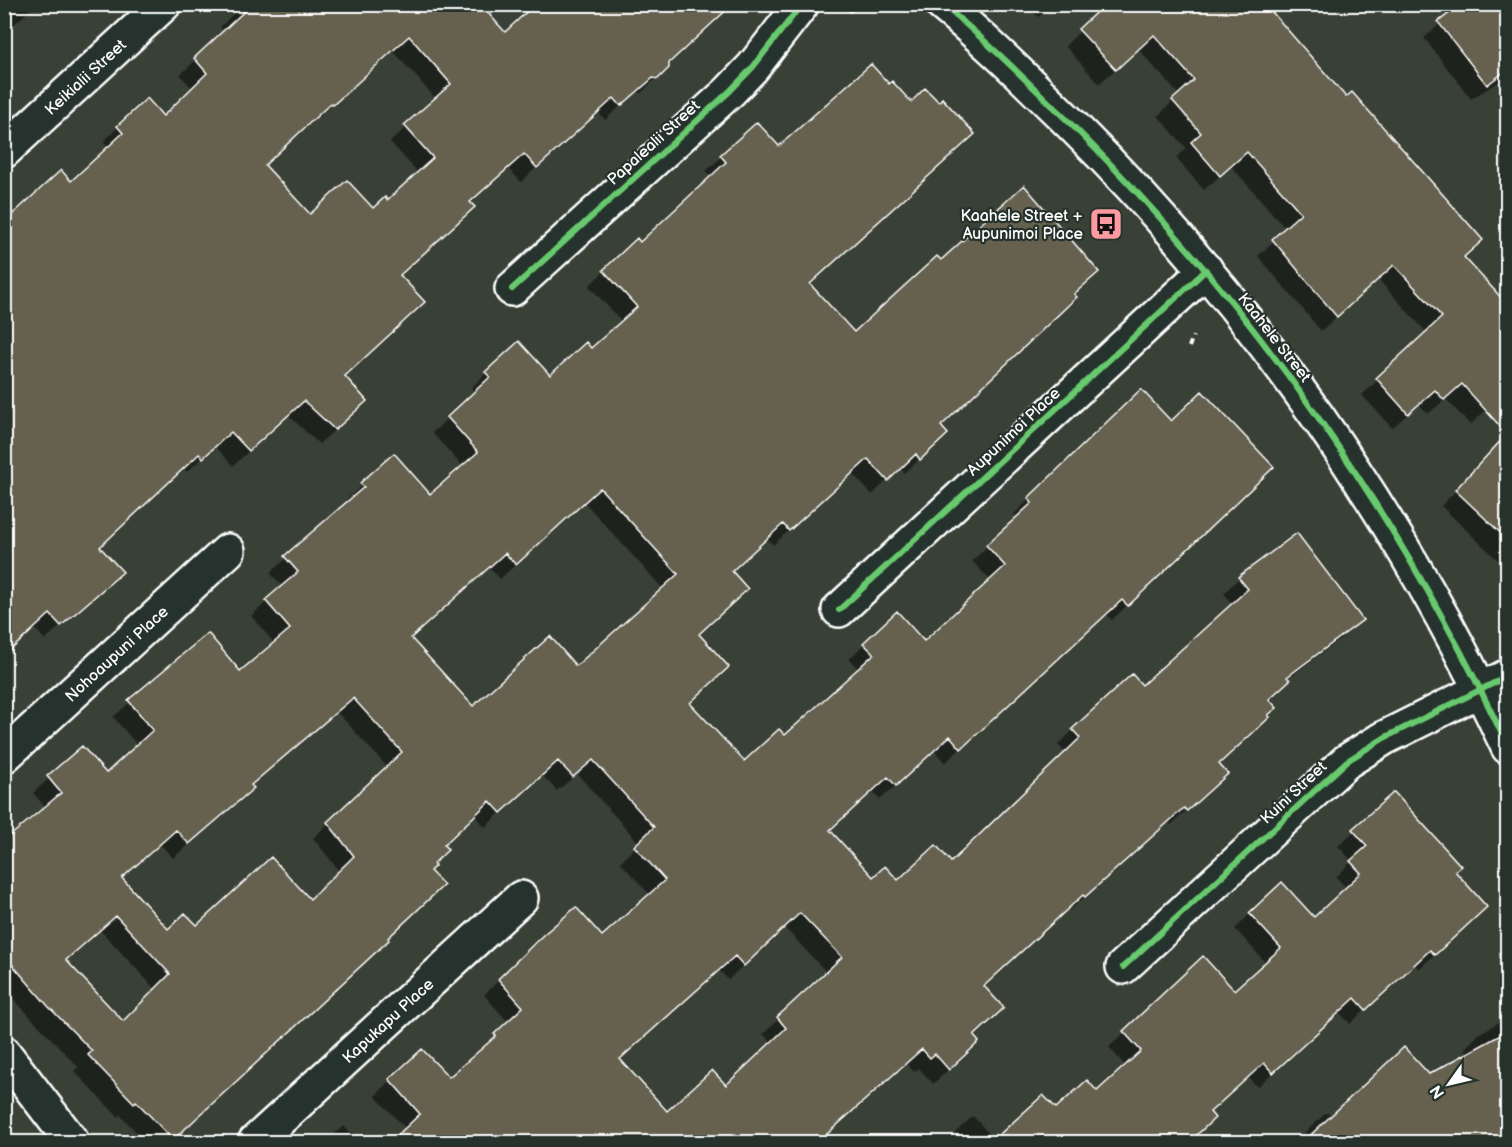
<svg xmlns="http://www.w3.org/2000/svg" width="1512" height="1147" viewBox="0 0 1512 1147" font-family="'Balsamiq Sans',sans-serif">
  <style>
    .shadow { fill: #0007; fill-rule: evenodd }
    .building { fill: #66614f; stroke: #fff; stroke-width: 1.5; fill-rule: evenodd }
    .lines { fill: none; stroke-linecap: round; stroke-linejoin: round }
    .minor-casing { stroke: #fff; stroke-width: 38 }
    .tertiary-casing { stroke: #fff; stroke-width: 38 }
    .path { stroke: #fff; stroke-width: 4; stroke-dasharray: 6 4.5; stroke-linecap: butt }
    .minor { stroke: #26332d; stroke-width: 33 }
    .tertiary { stroke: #26332d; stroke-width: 33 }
    .cycleway-casing { stroke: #26332d; stroke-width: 10 }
    .cycleway { stroke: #67ca6e; stroke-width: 6 }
    .labels { text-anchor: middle; stroke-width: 4.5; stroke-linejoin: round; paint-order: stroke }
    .street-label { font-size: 16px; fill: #fff; stroke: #26332d }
    .poi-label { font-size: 16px; fill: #fff; stroke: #26332d; text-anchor: end }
  </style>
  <rect width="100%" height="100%" fill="#394137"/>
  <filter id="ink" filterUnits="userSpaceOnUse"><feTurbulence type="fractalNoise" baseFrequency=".0167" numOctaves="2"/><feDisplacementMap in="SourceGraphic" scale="12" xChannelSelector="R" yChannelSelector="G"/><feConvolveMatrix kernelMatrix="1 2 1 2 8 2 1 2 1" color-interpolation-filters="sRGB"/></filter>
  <g filter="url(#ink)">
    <g class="shadow">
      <polygon points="4,4 36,4 4,34"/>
      <path d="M243,4h235l27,30 162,30v4l-26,25 -5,-1 -31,28 -7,-8 -77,70 -13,-14 -39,35 -71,73 -55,101 7,39 -31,28 -31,-29 -55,51 -18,-20 -28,26 -4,-4 -85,79 23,25 -76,68 -11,-12 37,-445 38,-35 -6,-6 15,-15 45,-9 30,-29 -13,-14 45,-43 -5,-5zM393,51l43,48 -46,43 29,32 -32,28 -14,8 -63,6 -47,-51z"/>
      <polygon points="1022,4 1052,4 1039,17"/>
      <polygon points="1263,4 1463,258 1508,390 1470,425 1446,399 1428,414 1419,404 1392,428 1362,395 1427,333 1378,279 1321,331 1258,256 1286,229 1231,166 1204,190 1176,158 1186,148 1158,116 1179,95 1138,49 1099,84 1065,46 1080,31"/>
      <polygon points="1454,4 1508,4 1508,76 1471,99 1424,38 1457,9"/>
      <path d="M757,124l51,161 46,50 87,-73 132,33 -134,132 -8,22 -27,24 -4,-5 -28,27 -20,-22 -79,72 -6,-7 -36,33 -33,64 -10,68 55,60 41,-26 75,-67 -10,-11 15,-15 60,-1 67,-62 -19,-20 45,-43 -3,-4 127,-123 30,32 86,59 -145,138 -6,-6 -161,149 -11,-13 -54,50 -8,-9 -43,39 44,49 25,4 53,-19 115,-110 -8,-9 15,-15 69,-43 91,-82 -9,-12 15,-15 122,42 -15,15 -59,44 -19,21 -51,65 -6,24 -40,36 -3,-2 -99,88 -2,-2 -84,78 -10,49 -11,21 -29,27 -14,-16 -5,4 -8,-9 -87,79h-428l15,-13 -31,-33 15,-15 32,-30 27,28 60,-56 -25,-28 15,-15 103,-42 48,-43 -30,-33 19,-19 -62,-69 -20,17 -15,-16 -57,52 -11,-12 -32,30 -56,93 -14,17 -203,187h-23l-26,-27 -2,2 -44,-46 4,-4 -74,-78v-165l12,10 30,-26 -13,-15 49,-45 24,27 32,-29 -25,-29 95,-82 32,38 35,-29 -24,-28 32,-29 -13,-14 79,-71 -3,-2 48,-44 36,40 33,-29 -31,-34 43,-41 -4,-4 15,-15 64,4 41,-27 31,-28 -33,-36 15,-15 36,-27 72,-66 -6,-7zM584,502l79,87 -87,79 -103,40 -63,-69 79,-72 11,12zM337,712l50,55 -74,71 27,34 -30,29 -114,26 -28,4 -47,-52 39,-35 13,14 64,-55 13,-17zM784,927l43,46 -64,61 9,9 -46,44 -59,26 -49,-53 101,-90 9,10zM100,930l56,60 -33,33 -58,-62z"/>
      <polygon points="1508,436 1508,570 1441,506"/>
      <polygon points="4,662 9,667 4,672"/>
      <polygon points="1394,794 1453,872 1470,922 1419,969 1414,964 1350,1024 1339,1012 1257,1087 1248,1077 1208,1113 1199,1133 1207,1142 945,1142 973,1116 995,1140 1097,1093 1126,1067 1109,1047 1203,958 1234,992 1266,963 1235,929 1250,914 1314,919 1347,889 1336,877 1352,861 1338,846"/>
      <polygon points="1508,1017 1508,1142 1295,1142 1327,1112 1331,1117 1429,1076 1468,1054 1465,1048 1480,1033"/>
      <polygon points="344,1126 359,1142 325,1142"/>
    </g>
    <g class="building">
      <path d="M252,4h228l25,28 30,-28h198l-64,59v5l-11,11 -5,-1 -32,28 -7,-8 -77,70 -13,-14 -54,48 5,5 -75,68 25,27 -80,74 22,25 -32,29 -31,-29 -55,50 -18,-19 -28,26 -4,-4 -99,93 23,25 -62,54 -11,-12 -46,42v-434l57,-52 10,11 52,-48 -6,-7 30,-28 16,18 44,-43 -13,-15zM409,36l42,48 -47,41 29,33 -46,42 -2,-3 -12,11 -26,-28 -37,34 -45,-49 66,-62 2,2z"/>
      <polygon points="1105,4 1265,4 1346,97 1352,92 1483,240 1464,257 1508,305 1508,540 1455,490 1507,434 1462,384 1444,400 1435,390 1408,414 1376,378 1442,317 1394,265 1337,317 1272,239 1301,213 1247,152 1220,176 1191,142 1201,133 1172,100 1194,80 1154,35 1116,70 1078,29"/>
      <polygon points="1461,4 1508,4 1508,69 1487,85 1438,22"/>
      <path d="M871,64l18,20 3,-3 19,21 14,-14 14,14 3,-4 33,36 -165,150 44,48 83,-76 4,4 83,-75 75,87 -25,22 3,3 -136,129 7,8 -28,26 -4,-6 -28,27 -20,-22 -79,72 -6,-7 -51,47 16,18 -49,45 30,33 -39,36 54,58 35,-32 6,6 89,-81 -11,-11 34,-32 27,30 81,-75 -19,-21 46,-42 -4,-5 113,-109 30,32 31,-30 72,76 -146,139 -6,-6 -161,149 -11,-13 -54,50 -8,-9 -58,53 43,47 12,-11 13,14 38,-35 15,17 129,-124 -8,-9 60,-55 10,11 106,-96 -10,-12 59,-44 66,87 -76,57 3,3 -21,19 8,9 -9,7 2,2 -51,47 9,10 -41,37 -3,-3 -99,89 -2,-2 -99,91 20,22 -30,28 5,6 -30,28 -14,-16 -5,4 -8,-9 -105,94h-428l31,-29 -31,-35 33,-30 27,28 47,-41 -2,-2 29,-27 -25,-28 46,-45 32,-27 26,29 63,-56 -31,-34 20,-19 -61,-67 -20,17 -15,-16 -57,52 -11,-12 -46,44 4,5 -15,14 2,2 -5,5 14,14 -56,53 1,2 -216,200 -37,-39 -2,2 -46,-48 4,-4 -44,-45 -44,-51v-114l57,-48 -14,-17 35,-30 24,27 47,-43 -25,-30 80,-67 32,38 50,-42 -25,-29 33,-28 -14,-16 80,-69 -4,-4 34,-30 36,41 48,-42 -31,-35 43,-40 -5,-5 34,-31 31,34 36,-33 5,6 46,-41 -34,-37 34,-32 3,4 86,-80 -6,-7 37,-33 22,24zM600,488l78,86 -102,92 -26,-30 -77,70 -62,-68 94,-85 11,12zM353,698l49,54 -75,70 27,34 -44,43 -39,-42 -74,68 -12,-12 -17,16 -46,-51 54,-48 13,14 65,-56 -3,-3zM800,913l42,44 -65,60 9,11 -60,57 -14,-15 -45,41 -47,-52 115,-103 9,10zM116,916l54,58 -47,47 -57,-61z"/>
      <polygon points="1394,792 1461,866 1455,871 1487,907 1435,955 1430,950 1366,1010 1355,998 1273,1073 1264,1063 1210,1112 1215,1118 1188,1143 990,1143 1043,1095 1056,1108 1087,1080 1097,1091 1141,1051 1123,1031 1203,956 1234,990 1281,948 1249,913 1282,882 1314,917 1361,873 1350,861 1367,846 1352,829"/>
      <polygon points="1508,1031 1508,1143 1302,1143 1404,1047 1429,1074"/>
    </g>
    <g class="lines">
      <defs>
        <g id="minor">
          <path id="s1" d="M4,151l160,-147"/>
          <polyline points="512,289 730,91 753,67 802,4"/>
          <polyline points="839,610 1206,270"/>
          <path id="s2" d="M4,756l224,-205"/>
          <polyline points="1123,967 1347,761 1384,738 1508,676"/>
          <polyline points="4,1053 72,1142"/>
          <path id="s3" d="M255,1142l266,-244"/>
        </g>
        <path id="tertiary" d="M942,4c45,37 87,79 128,119 182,180 330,392 438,624"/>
      </defs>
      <use href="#minor" class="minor-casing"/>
      <use href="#tertiary" class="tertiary-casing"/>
      <g class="path">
        <polyline points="850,12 852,4"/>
        <polyline points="1189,347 1193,336"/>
      </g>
      <use href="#minor" class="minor"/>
      <use href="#tertiary" class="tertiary"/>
      <defs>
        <g id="cycleway">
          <path d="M942,4c45,37 87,79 128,119 182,180 330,392 438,624"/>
          <polyline points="512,289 730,91 753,67 802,4"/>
          <polyline points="839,610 1206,270"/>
          <polyline points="1123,967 1347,761 1384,738 1508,676"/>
        </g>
      </defs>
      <use href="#cycleway" class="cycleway-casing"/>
      <use href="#cycleway" class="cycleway"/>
    </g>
  </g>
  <defs>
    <symbol id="bus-square" viewBox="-11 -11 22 22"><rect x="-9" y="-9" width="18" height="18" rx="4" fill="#ff9aa2" stroke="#26332d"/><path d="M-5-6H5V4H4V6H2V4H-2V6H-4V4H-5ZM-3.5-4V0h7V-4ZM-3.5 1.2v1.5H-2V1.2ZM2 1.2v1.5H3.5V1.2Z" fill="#111"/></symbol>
  </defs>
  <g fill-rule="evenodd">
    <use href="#bus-square" x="1087" y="205" width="38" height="38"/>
  </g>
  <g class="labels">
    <g class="street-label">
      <text dy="6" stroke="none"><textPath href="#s1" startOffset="110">Keikialii Street</textPath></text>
      <text transform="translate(653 142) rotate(-42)" y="6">Papalealii Street</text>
      <text transform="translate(1275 337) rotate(52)" y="6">Kaahele Street</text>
      <text transform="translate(1013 431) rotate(-43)" y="6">Aupunimoi Place</text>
      <text dy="6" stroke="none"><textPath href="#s2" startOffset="152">Nohoaupuni Place</textPath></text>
      <text transform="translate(1293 792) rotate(-43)" y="6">Kuini Street</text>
      <text dy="6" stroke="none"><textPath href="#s3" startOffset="180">Kapukapu Place</textPath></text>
    </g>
    <g class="poi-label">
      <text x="1083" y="221">Kaahele Street +<tspan x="1083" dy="18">Aupunimoi Place</tspan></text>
    </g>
  </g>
  <rect width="1512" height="1147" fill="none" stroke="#26332d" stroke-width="24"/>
  <rect x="12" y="12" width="1488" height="1123" fill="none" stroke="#fff" stroke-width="2" filter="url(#ink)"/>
  <g transform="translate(1449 1084) rotate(236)" stroke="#26332d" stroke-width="4.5" paint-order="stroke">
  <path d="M0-4.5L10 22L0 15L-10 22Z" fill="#ffffff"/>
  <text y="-9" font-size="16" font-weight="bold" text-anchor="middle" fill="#ffffff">N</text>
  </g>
</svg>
